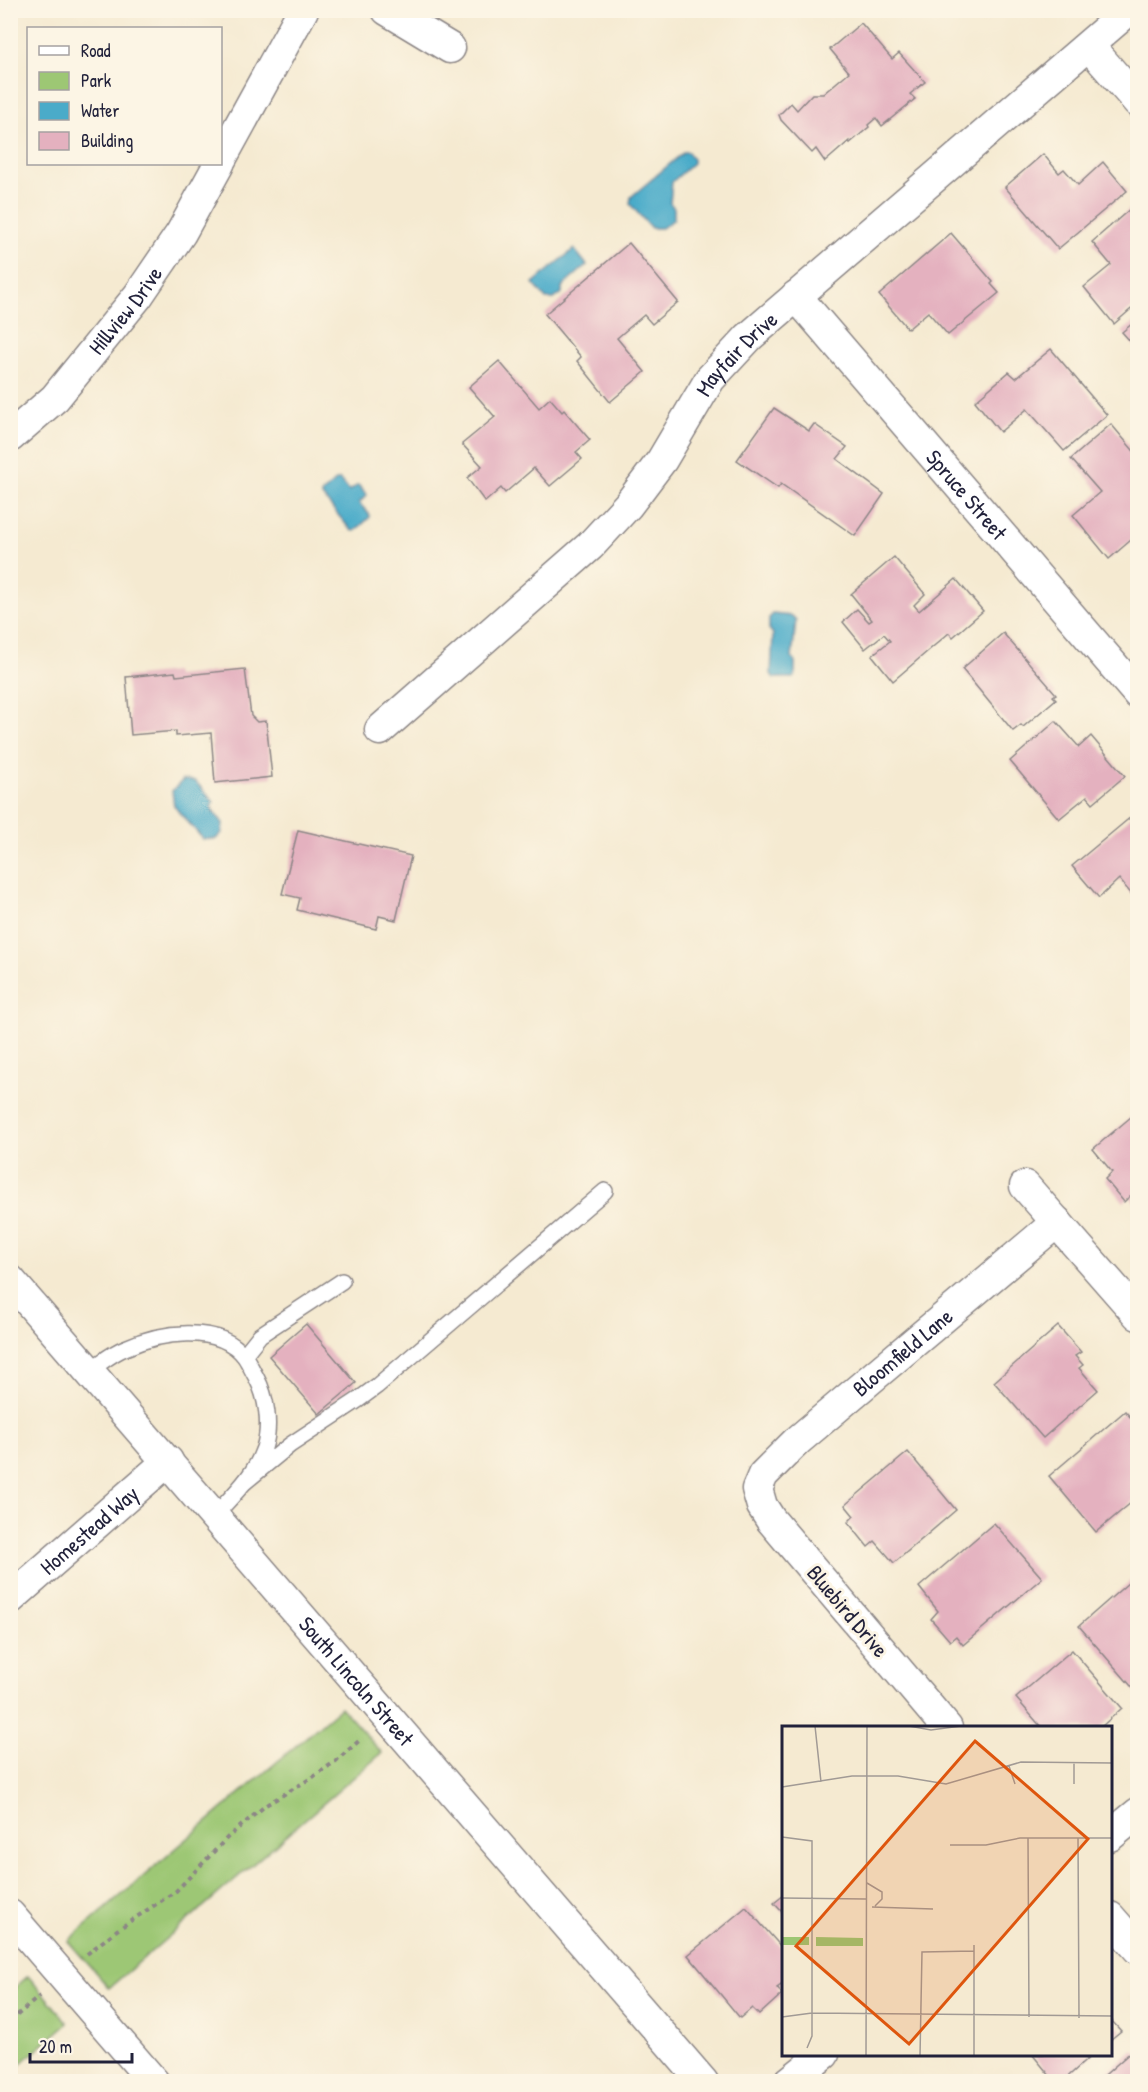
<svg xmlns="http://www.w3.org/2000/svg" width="1148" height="2092" viewBox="0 0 1148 2092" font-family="'Patrick Hand',sans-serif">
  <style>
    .green { fill: #9dc774; stroke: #607458; stroke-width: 1.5 }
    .water { fill: #4aabc9; stroke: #366682; stroke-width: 1.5 }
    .building { fill: #e4b1bf }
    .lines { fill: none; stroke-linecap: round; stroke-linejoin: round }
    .service-casing { stroke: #8c8686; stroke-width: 18 }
    .minor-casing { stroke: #8c8686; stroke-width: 33 }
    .path { stroke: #8c8686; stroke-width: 4; stroke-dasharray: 4.5 4.5; stroke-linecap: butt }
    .service { stroke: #fff; stroke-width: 15 }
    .minor { stroke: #fff; stroke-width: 30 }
    .labels { text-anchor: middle; stroke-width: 6; stroke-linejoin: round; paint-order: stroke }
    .street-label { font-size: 22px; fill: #22223b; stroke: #fcf5e5 }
    .inset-road { fill: none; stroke: #a19a95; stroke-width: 1.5 }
    .view { fill: #de560e; fill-opacity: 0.15; stroke: #de560e; stroke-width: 3 }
    .inset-edge { fill: none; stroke: #22223b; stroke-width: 3 }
  </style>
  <rect width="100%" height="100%" fill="#fcf5e5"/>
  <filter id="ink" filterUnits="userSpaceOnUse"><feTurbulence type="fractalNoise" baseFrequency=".0167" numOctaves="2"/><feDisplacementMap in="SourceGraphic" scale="12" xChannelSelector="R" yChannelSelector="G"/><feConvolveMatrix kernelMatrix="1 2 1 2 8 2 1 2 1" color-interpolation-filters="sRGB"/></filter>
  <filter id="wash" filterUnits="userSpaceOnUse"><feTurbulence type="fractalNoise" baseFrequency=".008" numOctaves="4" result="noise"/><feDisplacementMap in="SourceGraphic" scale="24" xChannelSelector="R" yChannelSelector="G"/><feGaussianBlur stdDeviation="1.35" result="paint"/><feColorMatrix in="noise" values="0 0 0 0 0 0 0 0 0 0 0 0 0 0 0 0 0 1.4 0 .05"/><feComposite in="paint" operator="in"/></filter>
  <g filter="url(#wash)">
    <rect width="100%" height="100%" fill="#f5ead1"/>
    <g class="green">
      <polygon points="341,1707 382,1753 109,1988 68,1941"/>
      <polygon points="28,1976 68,2023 11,2072 11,1991"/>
    </g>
    <g class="water">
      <polygon points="684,152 688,152 693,159 693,163 672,182 670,203 674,208 674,219 662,228 651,228 630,204 631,197"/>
      <polygon points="574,249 587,265 562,287 562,293 554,299 546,299 533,283"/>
      <polygon points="337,480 340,480 349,491 358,485 367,495 359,503 369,514 370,517 355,531 351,530 322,496 322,493"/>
      <polygon points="773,614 792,616 796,620 792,658 795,661 795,676 793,678 774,678 771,674 773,634 769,629 769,618"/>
      <polygon points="183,780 195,781 213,801 212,810 223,823 222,833 216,839 203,839 174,806 172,791"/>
    </g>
    <g id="blocks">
      <g class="building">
        <polygon points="861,23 892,59 899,53 925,82 910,94 915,99 882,126 876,118 868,125 869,127 850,143 849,141 825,162 816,149 812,153 781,120 779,115 791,103 797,110 812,94 823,94 849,72 830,49"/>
        <polygon points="1043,154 1059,173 1064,169 1078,185 1103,162 1127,191 1058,249 1005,187"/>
        <polygon points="1138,202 1138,303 1114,324 1084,287 1111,265 1092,242"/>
        <polygon points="951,233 993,282 991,284 999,293 948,335 928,312 908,329 879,295"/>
        <polygon points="629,243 678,302 652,324 644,315 617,338 645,372 610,402 577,361 581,357 545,314"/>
        <polygon points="1138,319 1138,350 1122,332"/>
        <polygon points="1051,349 1107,415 1064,451 1027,409 1000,432 975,401 1009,372 1016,378"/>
        <polygon points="499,361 539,408 550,398 562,412 564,410 590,440 576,452 582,459 550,486 534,468 505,493 501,488 485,502 467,478 482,466 462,444 495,417 469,387"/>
        <polygon points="774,408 809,431 814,424 847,447 837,459 884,494 855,536 781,484 778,488 737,460"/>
        <polygon points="1111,424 1138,456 1138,516 1135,518 1138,521 1138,534 1109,559 1073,515 1100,492 1071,459"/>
        <polygon points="894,557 925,594 914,605 919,611 956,579 983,611 953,637 949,633 893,681 872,655 890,641 884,634 865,649 843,622 857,609 869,622 872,620 851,594"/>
        <polygon points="1003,633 1056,694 1053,696 1056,699 1023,727 1021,725 1013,731 962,669"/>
        <polygon points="245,669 251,716 257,722 266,721 272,777 215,783 211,733 176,736 176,731 131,735 126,677 175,672 176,676"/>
        <polygon points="1056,721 1079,747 1091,736 1125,776 1093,803 1087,796 1059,819 1010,761"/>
        <polygon points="1138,811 1138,902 1119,879 1099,898 1072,866"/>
        <polygon points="298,830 411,856 396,920 379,916 376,929 297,910 300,898 282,894"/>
        <polygon points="1138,1111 1138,1207 1130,1196 1124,1202 1105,1179 1112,1172 1093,1149"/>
        <polygon points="306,1324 356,1383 319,1414 269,1356"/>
        <polygon points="1058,1326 1081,1352 1075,1356 1083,1365 1079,1368 1098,1390 1043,1438 994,1382"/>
        <polygon points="1125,1411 1138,1426 1138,1497 1096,1532 1049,1476"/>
        <polygon points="908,1452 956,1510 894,1563 875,1541 868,1547 848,1522 854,1516 845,1505"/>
        <polygon points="994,1523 1042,1578 963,1645 956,1636 950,1641 931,1619 938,1611 919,1587"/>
        <polygon points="1136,1576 1138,1578 1138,1694 1079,1626"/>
        <polygon points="1072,1650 1122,1708 1100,1728 1042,1728 1016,1698"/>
        <polygon points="784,1895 784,1914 774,1903"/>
        <polygon points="746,1907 784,1950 784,1983 777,1988 782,1994 759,2015 752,2008 740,2018 688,1955"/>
        <polygon points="1110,2019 1121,2031 1110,2040"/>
        <polygon points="1133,2050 1138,2054 1138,2082 1097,2082"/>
        <polygon points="1032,2054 1093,2054 1062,2082 1055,2082"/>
      </g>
    </g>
  </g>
  <g filter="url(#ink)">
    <use href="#blocks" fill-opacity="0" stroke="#8c8686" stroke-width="1.5"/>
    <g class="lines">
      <defs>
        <g id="service">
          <polyline points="244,1355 260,1335 342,1281"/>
          <path d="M90,1370c11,-7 22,-17 35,-22 33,-15 94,-26 120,9 4,6 7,13 11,20 11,20 15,49 8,71 -9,27 -31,47 -49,67"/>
          <polyline points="245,1482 290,1445 358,1400 377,1386 605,1191"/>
        </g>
        <g id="minor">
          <polyline points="387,10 450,48"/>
          <polyline points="1089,46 1138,102"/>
          <polyline points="220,161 303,10"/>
          <path id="s1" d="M796,296l342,398"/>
          <path id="s2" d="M10,437l45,-39 83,-102 43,-63 38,-69"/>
          <path id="s3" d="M380,730l210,-184 38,-41 34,-45 48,-81 39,-42 380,-327"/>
          <polyline points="1025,1186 1138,1315"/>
          <path id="s4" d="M10,1280l693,802"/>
          <path id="s5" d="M10,1599l158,-138"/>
          <path id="s6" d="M947,1728l-176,-208 -9,-14 -5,-17 6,-14 33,-33 261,-220"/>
          <polyline points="1110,1836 1138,1813"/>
          <polyline points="10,1915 154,2082"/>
          <polyline points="1110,1917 1138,1949"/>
          <polyline points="789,2082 824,2054"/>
        </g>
      </defs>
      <use href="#service" class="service-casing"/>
      <use href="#minor" class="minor-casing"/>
      <g class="path">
        <polyline points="87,1954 117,1930 176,1891 228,1837 266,1805 313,1777 336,1761 361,1739"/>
        <polyline points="10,2021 40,1996"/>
      </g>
      <use href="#service" class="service"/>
      <use href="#minor" class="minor"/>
    </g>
  </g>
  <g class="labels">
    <g class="street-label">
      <text dy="8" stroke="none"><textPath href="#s2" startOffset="172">Hillview Drive</textPath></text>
      <text dy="8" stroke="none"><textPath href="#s3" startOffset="522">Mayfair Drive</textPath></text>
      <text dy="8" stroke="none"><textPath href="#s1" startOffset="262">Spruce Street</textPath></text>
      <text dy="8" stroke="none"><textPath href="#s6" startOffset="508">Bloomfield Lane</textPath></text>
      <text dy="8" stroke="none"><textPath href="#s5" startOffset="105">Homestead Way</textPath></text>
      <text transform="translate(848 1611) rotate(50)" y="8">Bluebird Drive</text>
      <text dy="8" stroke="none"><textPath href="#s4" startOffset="530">South Lincoln Street</textPath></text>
    </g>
  </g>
  <g transform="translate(782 1726)">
    <rect width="330" height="330" fill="#f5ead1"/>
    <path d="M0,211h27v8h-27zM34,211l47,1v8h-47z" fill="#9dc774"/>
    <path class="inset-road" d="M33,0l6,56M127,0l22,4 30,-4M227,40l6,18M292,58v-21M0,61l70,-11h46l48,8 75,-22 91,1M0,111l30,4v195l-5,12M246,112l1,179M296,112l1,180M168,119h36l34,-7h92M85,157l15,9v7l-7,7M0,172l84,1M90,181l61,2M0,291l30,-4 300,3M84,330l1,-330M138,330l2,-104 52,-1M192,330v-111"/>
    <path class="view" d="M193,15l113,98 -179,205 -113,-98z"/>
    <rect width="330" height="330" class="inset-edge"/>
  </g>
  <rect width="1148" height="2092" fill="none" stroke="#fcf5e5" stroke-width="36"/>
  <rect x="27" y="27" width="195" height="138" fill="#fcf5e5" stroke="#a5a1a1" stroke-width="1.5"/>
  <rect x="39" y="46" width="30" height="9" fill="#ffffff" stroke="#a5a1a1" stroke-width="1.5"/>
  <text x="81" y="57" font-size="18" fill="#22223b">Road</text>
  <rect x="39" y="72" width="30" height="18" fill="#9dc774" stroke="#a5a1a1" stroke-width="1.5"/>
  <text x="81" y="87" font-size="18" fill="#22223b">Park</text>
  <rect x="39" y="102" width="30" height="18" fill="#4aabc9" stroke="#a5a1a1" stroke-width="1.5"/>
  <text x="81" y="117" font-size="18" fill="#22223b">Water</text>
  <rect x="39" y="132" width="30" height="18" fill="#e4b1bf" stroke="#a5a1a1" stroke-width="1.5"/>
  <text x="81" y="147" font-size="18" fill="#22223b">Building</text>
  <path d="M30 2053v9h102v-9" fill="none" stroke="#22223b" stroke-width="3"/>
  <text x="39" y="2053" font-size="18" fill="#22223b" stroke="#fcf5e5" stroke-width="4.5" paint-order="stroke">20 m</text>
</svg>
